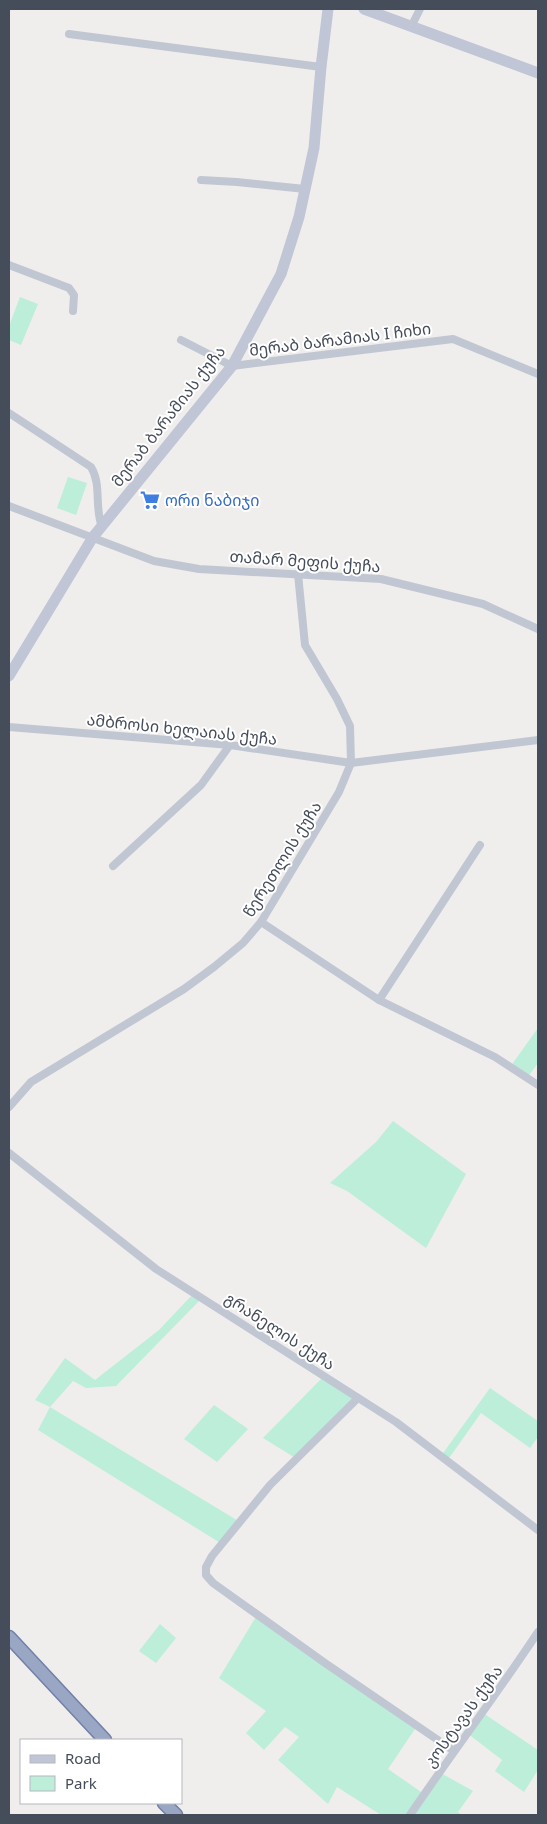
<svg xmlns="http://www.w3.org/2000/svg" width="547" height="1824" viewBox="0 0 547 1824" font-family="'Noto Sans','Noto Sans Georgian',sans-serif">
  <style>
    .green { fill: #bceed9 }
    .lines { fill: none; stroke-linecap: round; stroke-linejoin: round }
    .trunk-casing { stroke: #7180a7; stroke-width: 15 }
    .minor { stroke: #c1c7d2; stroke-width: 8 }
    .secondary { stroke: #c0c6d6; stroke-width: 11 }
    .trunk { stroke: #99a6c4; stroke-width: 12 }
    .labels { text-anchor: middle; stroke-width: 4; stroke-linejoin: round; paint-order: stroke }
    .street-label { font-size: 16px; fill: #464d5a; stroke: #fff }
    .shop-label { font-size: 16px; fill: #366cbe; stroke: #fff; text-anchor: start }
  </style>
  <rect width="100%" height="100%" fill="#f0eeed"/>
  <g class="green">
    <polygon points="20,297 38,304 21,345 9,340 9,326"/>
    <polygon points="68,477 87,483 76,515 57,508"/>
    <polygon points="538,1028 538,1063 527,1078 510,1067"/>
    <polygon points="393,1121 466,1174 426,1248 347,1191 330,1183 376,1142"/>
    <polygon points="194,1293 202,1298 116,1386 86,1388 73,1381 50,1407 240,1522 222,1544 38,1430 50,1407 35,1400 65,1358 95,1380 159,1330"/>
    <polygon points="324,1376 358,1398 297,1459 263,1438"/>
    <polygon points="490,1388 538,1421 538,1437 530,1448 481,1413 447,1461 441,1456"/>
    <polygon points="214,1405 248,1429 217,1462 184,1439"/>
    <polygon points="257,1615 417,1726 388,1769 424,1794 439,1772 473,1791 458,1812 462,1815 381,1815 337,1787 328,1804 278,1760 299,1737 285,1727 264,1750 246,1733 266,1711 219,1678"/>
    <polygon points="160,1624 176,1638 156,1663 139,1651"/>
    <polygon points="483,1713 538,1750 538,1770 524,1792 495,1771 502,1760 467,1733"/>
  </g>
  <g class="lines">
    <defs>
      <g id="trunk">
        <polyline points="9,1637 105,1740"/>
        <polyline points="164,1803 176,1815"/>
      </g>
    </defs>
    <use href="#trunk" class="trunk-casing"/>
    <g class="minor">
      <polyline points="411,27 420,9"/>
      <polyline points="69,34 321,67"/>
      <polyline points="201,180 237,182 305,189"/>
      <polyline points="9,265 69,288 74,295 73,311"/>
      <polyline points="181,340 232,366 453,339 538,374"/>
      <path d="M9,413l82,54c11,18 3,39 11,60"/>
      <polyline points="9,506 154,561 199,569 381,579 483,604 538,629"/>
      <polyline points="9,727 230,745 351,763 538,740"/>
      <polyline points="113,866 201,785 230,745"/>
      <polyline points="261,922 379,1000 495,1057 538,1085"/>
      <polyline points="379,1000 480,845"/>
      <polyline points="9,1107 31,1082 184,989 214,967 243,943 261,922 339,792 351,763 350,726 337,699 305,645 298,574"/>
      <polyline points="9,1153 156,1269 396,1422 538,1530"/>
      <polyline points="358,1398 270,1485 212,1556 206,1567 206,1575 213,1583 325,1663 454,1751"/>
      <path d="M410,1815c42,-62 87,-121 128,-183"/>
    </g>
    <g class="secondary">
      <polyline points="364,9 538,73"/>
      <polyline points="9,676 93,537 232,366 281,274 299,217 314,148 321,67 328,9"/>
    </g>
    <use href="#trunk" class="trunk"/>
  </g>
  <defs>
    <symbol id="supermarket-bare" viewBox="-9 -9 18 18"><path d="M-6-5.5h2.5l.6 2H6L4.5 2H-2.5L-4.4-4H-6ZM-1.5 3.2a1.3 1.3 0 1 0 .1 0ZM3 3.2a1.3 1.3 0 1 0 .1 0Z" fill="#3f7fe0" stroke="#fff" stroke-width="2.5" paint-order="stroke"/></symbol>
  </defs>
  <g fill-rule="evenodd">
    <use href="#supermarket-bare" x="136" y="486" width="28" height="28"/>
  </g>
  <g class="labels">
    <g class="street-label">
      <text transform="translate(340 339) rotate(-7)" y="6">მერაბ ბარამიას I ჩიხი</text>
      <text transform="translate(168 416) rotate(-52)" y="6">მერაბ ბარამიას ქუჩა</text>
      <text transform="translate(305 561) rotate(4)" y="6">თამარ მეფის ქუჩა</text>
      <text transform="translate(182 729) rotate(6)" y="6">ამბროსი ხელაიას ქუჩა</text>
      <text transform="translate(282 859) rotate(-58)" y="6">წერეთლის ქუჩა</text>
      <text transform="translate(280 1331) rotate(33)" y="6">გრანელის ქუჩა</text>
      <text transform="translate(463 1716) rotate(-54)" y="6">კოსტავას ქუჩა</text>
    </g>
    <g class="shop-label">
      <text x="165" y="506">ორი ნაბიჯი</text>
    </g>
  </g>
  <rect width="547" height="1824" fill="none" stroke="#464d5a" stroke-width="20"/>
  <rect x="20" y="1739" width="162" height="65" fill="#ffffff" stroke="#b5b8bd"/>
  <rect x="30" y="1755" width="25" height="8" fill="#c0c6d6" stroke="#b5b8bd"/>
  <text x="65" y="1764" font-size="15" fill="#464d5a">Road</text>
  <rect x="30" y="1776" width="25" height="15" fill="#bceed9" stroke="#b5b8bd"/>
  <text x="65" y="1789" font-size="15" fill="#464d5a">Park</text>
</svg>
